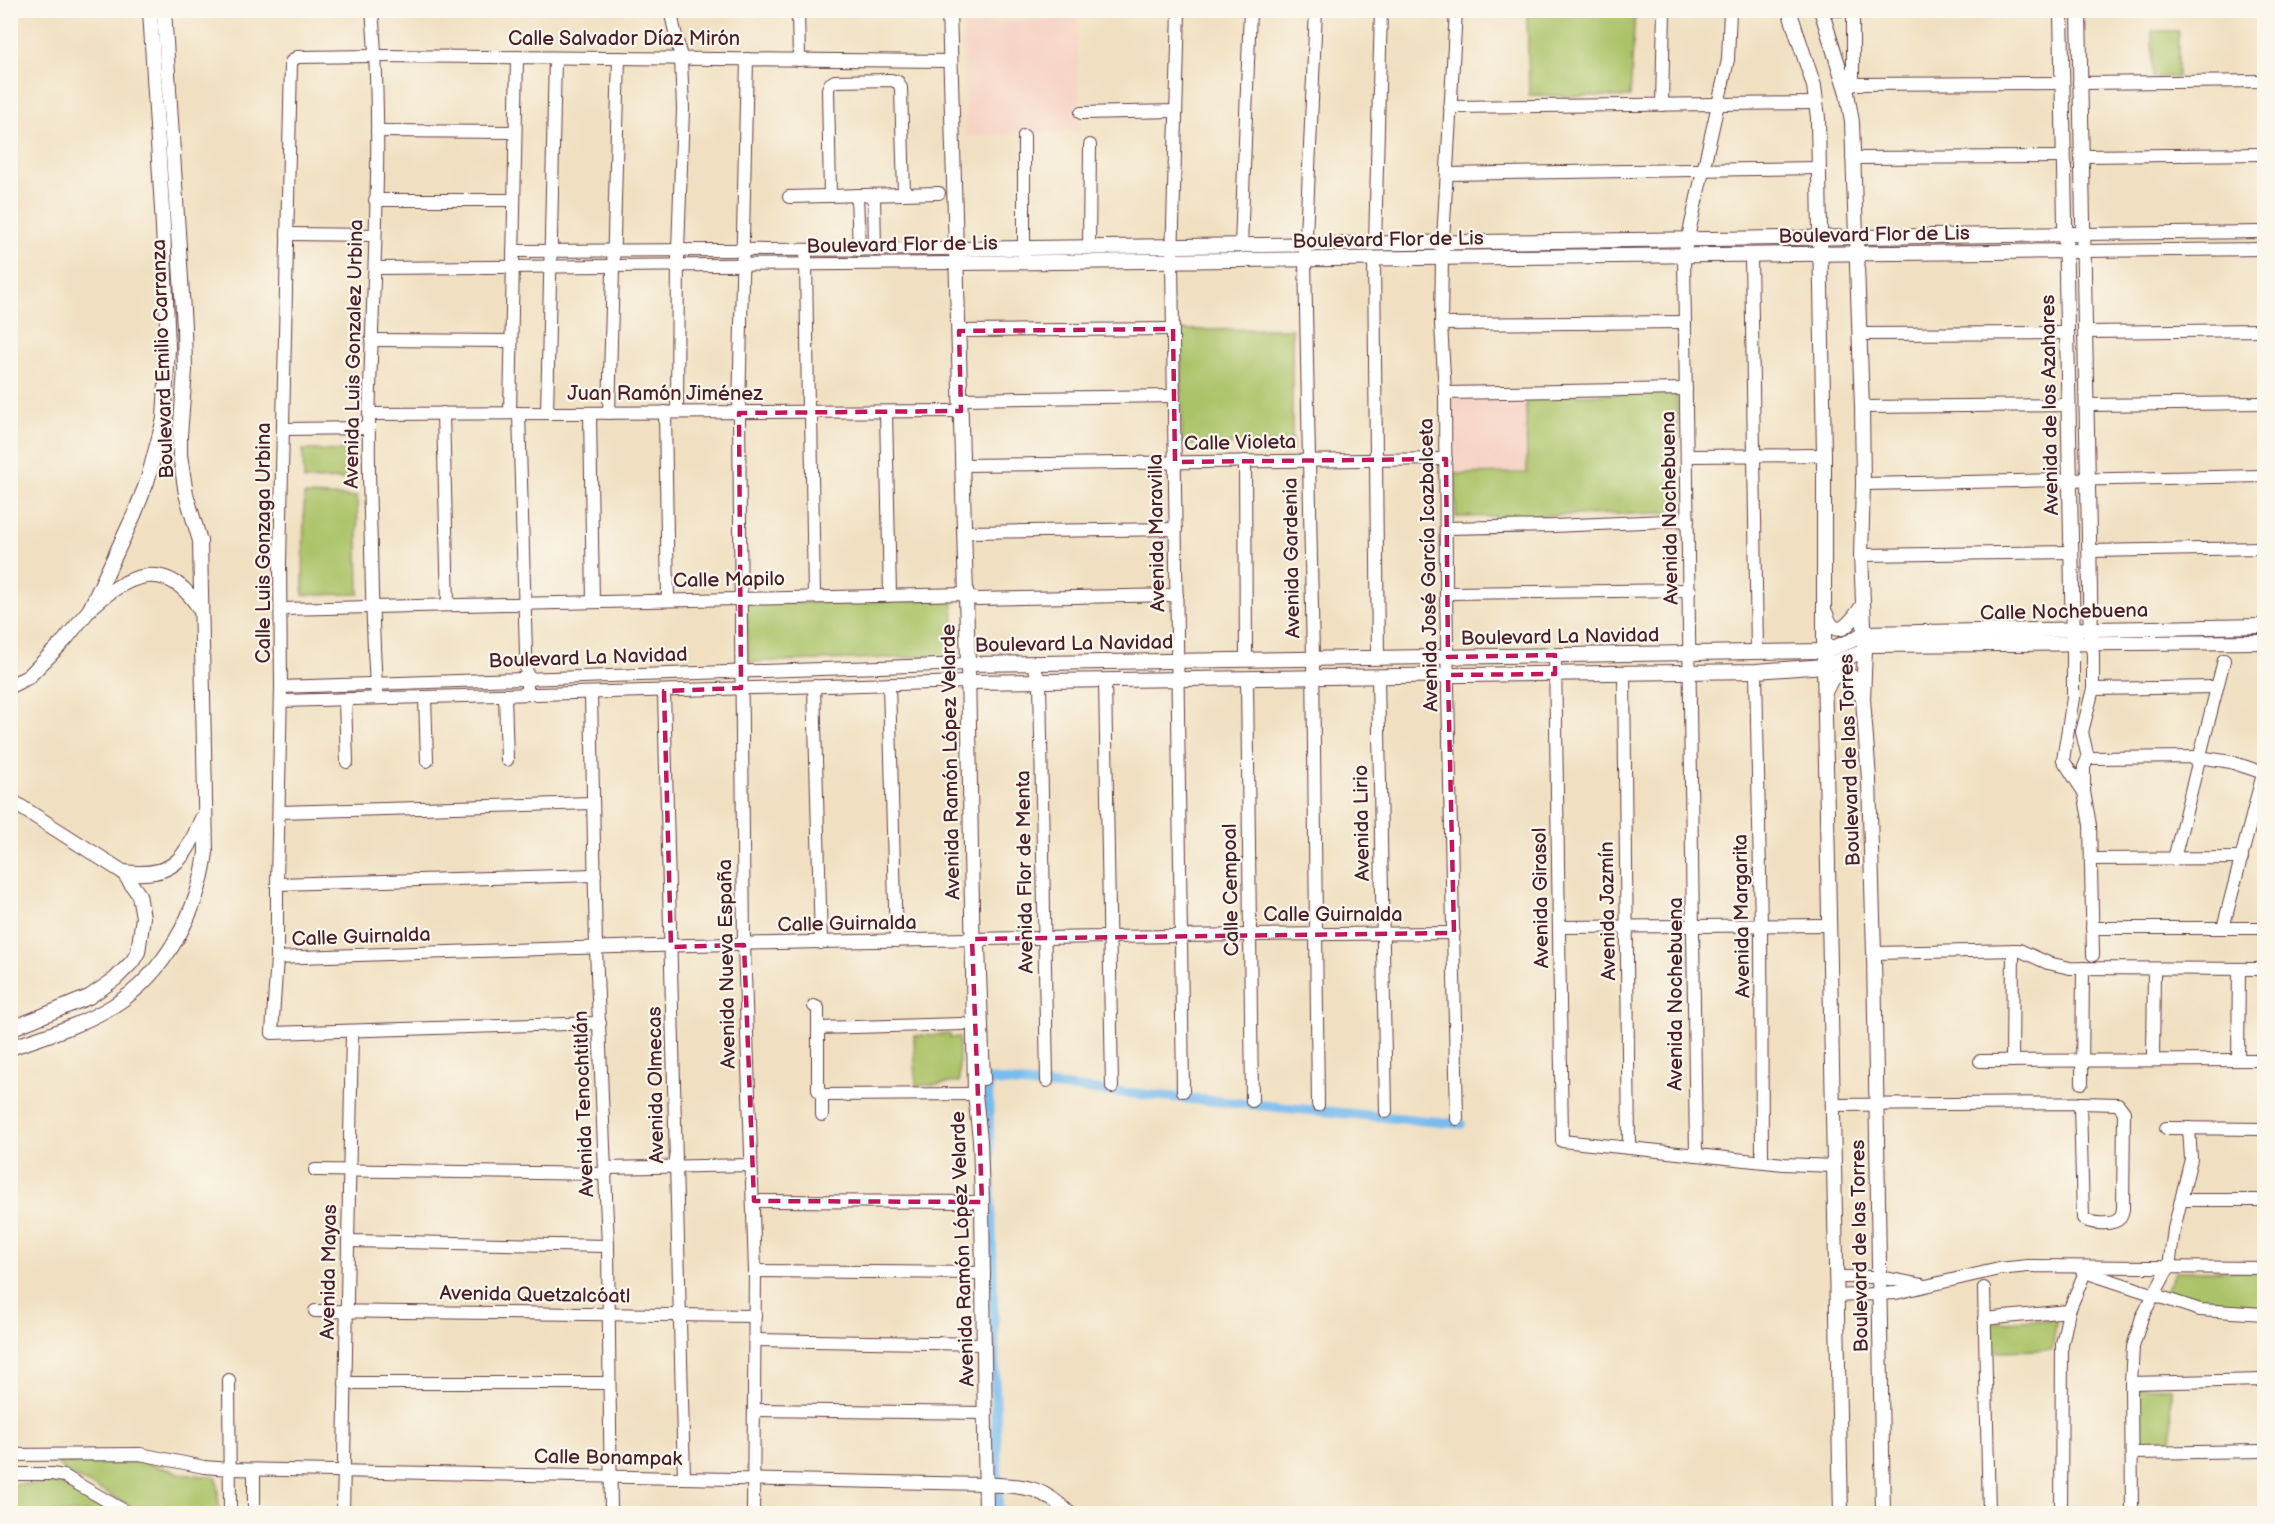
<svg xmlns="http://www.w3.org/2000/svg" width="2275" height="1524" viewBox="0 0 2275 1524" font-family="'Balsamiq Sans',sans-serif">
  <style>
    .built { fill: #f6d2c3 }
    .green { fill: #abc368; stroke: #7a714a; stroke-width: 1.5 }
    .lines { fill: none; stroke-linecap: round; stroke-linejoin: round }
    .canal { stroke: #78bbee; stroke-width: 10 }
    .minor-casing { stroke: #633c42; stroke-width: 14 }
    .tertiary-casing { stroke: #633c42; stroke-width: 16 }
    .minor { stroke: #fff; stroke-width: 12 }
    .tertiary { stroke: #fff; stroke-width: 14 }
    .marked { fill: none; stroke: #c2185b; stroke-width: 4.5; stroke-dasharray: 12 8; stroke-linejoin: round }
    .labels { text-anchor: middle; stroke-width: 4.5; stroke-linejoin: round; paint-order: stroke }
    .street-label { font-size: 20px; fill: #4a1f2b; stroke: #fbf7ec }
  </style>
  <rect width="100%" height="100%" fill="#fbf7ec"/>
  <filter id="ink" filterUnits="userSpaceOnUse"><feTurbulence type="fractalNoise" baseFrequency=".0167" numOctaves="2"/><feDisplacementMap in="SourceGraphic" scale="12" xChannelSelector="R" yChannelSelector="G"/><feConvolveMatrix kernelMatrix="1 2 1 2 8 2 1 2 1" color-interpolation-filters="sRGB"/></filter>
  <filter id="wash" filterUnits="userSpaceOnUse"><feTurbulence type="fractalNoise" baseFrequency=".008" numOctaves="4" result="noise"/><feDisplacementMap in="SourceGraphic" scale="24" xChannelSelector="R" yChannelSelector="G"/><feGaussianBlur stdDeviation="1.35" result="paint"/><feColorMatrix in="noise" values="0 0 0 0 0 0 0 0 0 0 0 0 0 0 0 0 0 1.4 0 .05"/><feComposite in="paint" operator="in"/></filter>
  <g filter="url(#wash)">
    <rect width="100%" height="100%" fill="#f0e0c1"/>
    <g class="built">
      <polygon points="1077,18 1080,130 966,137 963,25"/>
      <polygon points="1526,396 1527,473 1455,474 1452,398"/>
    </g>
    <g class="green">
      <polygon points="1527,11 1635,11 1630,97 1529,95"/>
      <polygon points="2152,31 2178,31 2178,77 2153,77"/>
      <polygon points="1292,329 1292,452 1253,451 1253,444 1182,445 1181,330"/>
      <polygon points="1677,393 1679,513 1456,517 1455,474 1527,473 1526,396"/>
      <polygon points="303,450 353,451 352,479 304,480"/>
      <polygon points="304,495 357,497 359,594 303,595"/>
      <polygon points="953,599 955,656 748,662 746,604"/>
      <polygon points="950,1034 950,1038 959,1037 959,1082 916,1086 914,1036"/>
      <polygon points="2175,1271 2264,1271 2264,1307 2208,1306 2164,1294"/>
      <polygon points="2057,1319 2052,1350 1989,1351 1989,1323"/>
      <polygon points="2132,1388 2171,1388 2172,1444 2133,1445"/>
      <polygon points="142,1462 183,1474 217,1477 219,1513 145,1513 67,1473 57,1463"/>
      <polygon points="10,1484 60,1484 116,1513 11,1513"/>
    </g>
    <g class="lines">
      <polyline class="canal" points="998,1514 988,1080 1461,1124"/>
    </g>
  </g>
  <g filter="url(#ink)">
    <g class="lines">
      <defs>
        <g id="minor">
          <path d="M372,10c12,138 0,277 -3,415 -1,41 1,82 2,123 1,50 2,101 6,150"/>
          <polyline points="670,10 681,58 683,109 678,250 677,412"/>
          <polyline points="798,10 799,60"/>
          <polyline points="1179,10 1172,261 1183,1091"/>
          <polyline points="1316,10 1305,259 1313,659 1318,1105"/>
          <polyline points="1456,10 1442,258 1441,324 1445,393 1446,593 1457,1119"/>
          <polyline points="1818,10 1850,10"/>
          <polyline points="747,59 739,413 744,945 755,1271 753,1514"/>
          <polyline points="2079,83 2264,81"/>
          <polyline points="1845,84 2062,83"/>
          <polyline points="1853,85 1853,10"/>
          <polyline points="1662,105 1664,10"/>
          <polyline points="1450,107 1817,103"/>
          <polyline points="1081,113 1176,111"/>
          <polyline points="377,131 515,132"/>
          <polyline points="1024,136 1024,258"/>
          <polyline points="2081,156 2264,154"/>
          <polyline points="1852,158 2062,157"/>
          <polyline points="1447,174 1819,168"/>
          <polyline points="857,195 859,250"/>
          <polyline points="874,195 875,250"/>
          <polyline points="830,196 828,89 830,84 835,81 891,80 898,82 901,88 904,194"/>
          <polyline points="789,197 939,193"/>
          <polyline points="375,200 514,200"/>
          <polyline points="287,234 375,235"/>
          <polyline points="2081,234 2264,232"/>
          <polyline points="1375,244 1381,10"/>
          <polyline points="1241,246 1250,10"/>
          <polyline points="1089,248 1090,145"/>
          <polyline points="513,251 956,249"/>
          <polyline points="2082,251 2264,249"/>
          <polyline points="1751,255 1757,652"/>
          <polyline points="806,257 808,412"/>
          <polyline points="1374,259 1378,658"/>
          <polyline points="375,268 957,263"/>
          <polyline points="1441,324 1685,322"/>
          <polyline points="959,331 1173,329"/>
          <polyline points="2085,332 2264,330"/>
          <polyline points="1859,334 2067,333"/>
          <polyline points="372,340 511,341"/>
          <polyline points="1445,393 1686,389"/>
          <polyline points="961,399 1174,396"/>
          <polyline points="2086,405 2264,403"/>
          <polyline points="1862,407 2069,405"/>
          <polyline points="665,412 668,600"/>
          <polyline points="811,412 814,597"/>
          <polyline points="886,412 890,595"/>
          <polyline points="443,413 448,605"/>
          <polyline points="510,413 517,57"/>
          <polyline points="519,413 527,687"/>
          <polyline points="547,413 555,58"/>
          <polyline points="590,413 593,602"/>
          <polyline points="609,413 619,58"/>
          <polyline points="369,414 961,411"/>
          <polyline points="283,429 369,428"/>
          <polyline points="1687,456 1824,455"/>
          <polyline points="1245,461 1246,660"/>
          <polyline points="963,465 1446,459"/>
          <polyline points="1863,484 2264,476"/>
          <polyline points="1446,528 1553,526 1688,520"/>
          <polyline points="965,532 1176,529"/>
          <polyline points="2089,551 2264,548"/>
          <polyline points="1861,555 2071,552"/>
          <polyline points="1446,593 1690,590"/>
          <polyline points="282,609 966,594 977,599 1177,595"/>
          <polyline points="2073,644 2073,698 2063,760 2083,791"/>
          <polyline points="2091,644 2093,654 2093,689 2082,732 2088,758 2084,767 2084,792 2090,825 2093,955"/>
          <polyline points="1555,655 1562,1141 1784,1164 1833,1166"/>
          <polyline points="1032,663 1040,681 1047,1081"/>
          <polyline points="1756,671 1761,926 1762,1161"/>
          <polyline points="1624,673 1629,1148"/>
          <polyline points="1378,676 1386,1112"/>
          <polyline points="1247,678 1252,1101"/>
          <polyline points="1105,680 1112,1087"/>
          <polyline points="889,684 896,941"/>
          <polyline points="814,686 821,943"/>
          <polyline points="281,687 968,664"/>
          <polyline points="2093,689 2216,687"/>
          <polyline points="664,691 684,1478"/>
          <polyline points="591,693 596,948 608,1246 611,1514"/>
          <polyline points="505,695 507,760"/>
          <polyline points="425,697 427,761"/>
          <polyline points="345,700 347,762"/>
          <polyline points="281,701 968,682"/>
          <polyline points="2088,758 2199,757 2231,762 2264,773"/>
          <polyline points="279,812 593,803"/>
          <polyline points="2091,859 2242,858"/>
          <polyline points="2174,859 2224,660"/>
          <polyline points="277,884 595,875"/>
          <polyline points="1560,927 1830,925"/>
          <polyline points="2092,928 2264,928"/>
          <polyline points="2223,928 2264,770"/>
          <polyline points="979,946 984,1079"/>
          <polyline points="1874,953 2019,950 2048,963 2070,968 2264,969"/>
          <path d="M277,958c392,-15 785,-22 1177,-25"/>
          <polyline points="814,1006 818,1008 818,1090 822,1095 975,1094"/>
          <polyline points="600,1023 272,1033 277,958 277,884 281,687 280,562 291,62 297,57 376,56 951,61"/>
          <polyline points="818,1028 963,1024"/>
          <polyline points="2153,1060 2154,969"/>
          <polyline points="2238,1060 2239,969"/>
          <polyline points="1980,1061 2264,1060"/>
          <polyline points="2012,1061 2013,950"/>
          <polyline points="2082,1083 2083,968"/>
          <polyline points="822,1095 822,1115"/>
          <path d="M1833,1105l247,-2 38,1 6,8 -1,97c-1,3 -1,7 -3,9 -7,8 -31,6 -37,0l-3,-115"/>
          <polyline points="2166,1128 2264,1129"/>
          <polyline points="1696,1155 1684,255 1728,60 1730,10"/>
          <polyline points="606,1168 751,1165"/>
          <polyline points="315,1170 606,1174"/>
          <polyline points="2182,1200 2264,1200"/>
          <polyline points="754,1201 982,1202"/>
          <polyline points="348,1241 608,1246"/>
          <polyline points="755,1271 984,1273"/>
          <polyline points="2082,1271 2200,1310 2264,1314"/>
          <polyline points="1836,1277 1879,1277 1922,1285"/>
          <polyline points="1984,1288 1989,1514"/>
          <polyline points="1837,1296 1896,1293 1999,1269 2028,1266 2264,1268"/>
          <polyline points="315,1311 755,1316"/>
          <polyline points="1984,1319 2069,1311"/>
          <polyline points="755,1340 985,1344"/>
          <polyline points="229,1380 230,1514"/>
          <polyline points="345,1383 609,1383"/>
          <polyline points="2131,1383 2264,1380"/>
          <polyline points="754,1410 986,1413"/>
          <polyline points="2132,1453 2264,1451"/>
          <polyline points="10,1455 140,1454 204,1467 230,1469 985,1484"/>
          <polyline points="254,1470 254,1514"/>
          <polyline points="10,1474 52,1474 64,1476 130,1514"/>
          <polyline points="343,1514 352,1031"/>
          <polyline points="2061,1514 2062,1345 2069,1311 2087,1267"/>
          <polyline points="2132,1514 2131,1383 2133,1347 2142,1317 2169,1267 2174,1229 2191,1159 2189,1128"/>
        </g>
        <g id="tertiary">
          <polyline points="949,10 968,664 975,1094 980,1140 982,1202 986,1514"/>
          <polyline points="1789,10 1814,86 1818,118 1824,455 1824,666 1841,1514"/>
          <polyline points="1821,10 1847,93 1852,122 1862,407 1863,484 1861,555 1865,649 1863,699 1869,779 1874,953 1883,1514"/>
          <polyline points="2061,10 2073,644"/>
          <polyline points="2079,10 2091,644"/>
          <polyline points="956,249 2081,234"/>
          <polyline points="957,263 2082,251"/>
          <path d="M94,605c39,-35 76,-45 107,6"/>
          <path d="M1826,614c10,31 27,6 37,-9"/>
          <polyline points="1864,645 2264,642"/>
          <polyline points="968,664 1825,651 1853,640 1864,633 2264,626"/>
          <polyline points="968,682 1756,671 1824,666 1865,651"/>
          <polyline points="10,686 28,677 64,641 90,609 134,515 147,482 164,419 168,348 163,226 150,10"/>
          <polyline points="1826,690 1832,678 1843,673 1851,676 1862,697"/>
          <polyline points="10,800 123,872 139,895 143,917 138,952 132,962 115,979 89,997 10,1029"/>
          <path d="M123,872c50,6 61,-11 79,-54"/>
          <path d="M10,1048c35,-12 72,-23 103,-42 52,-32 86,-95 93,-154l-6,-311 -14,-47 -6,-39v-19l5,-66 -1,-43 -20,-317"/>
          <path d="M985,1484c41,3 53,0 85,30"/>
        </g>
      </defs>
      <use href="#minor" class="minor-casing"/>
      <use href="#tertiary" class="tertiary-casing"/>
      <use href="#minor" class="minor"/>
      <use href="#tertiary" class="tertiary"/>
    </g>
  </g>
  <path class="marked" d="M1173,329l2,133 271,-3 2,198 107,-2v19l-107,1 6,258 -482,6 10,263 -228,-1 -10,-256 -73,2 -7,-256 77,-3 -2,-275 222,-2 -2,-80z"/>
  <g class="labels">
    <g class="street-label">
      <text x="624" y="45">Calle Salvador Díaz Mirón</text>
      <text transform="translate(1874 234) rotate(-1)" y="7">Boulevard Flor de Lis</text>
      <text transform="translate(1388 239) rotate(-1)" y="7">Boulevard Flor de Lis</text>
      <text transform="translate(902 244) rotate(-1)" y="7">Boulevard Flor de Lis</text>
      <text transform="translate(353 354) rotate(-89)" y="7">Avenida Luis Gonzalez Urbina</text>
      <text transform="translate(162 359) rotate(-92)" y="7">Boulevard Emilio Carranza</text>
      <text x="665" y="400">Juan Ramón Jiménez</text>
      <text transform="translate(2049 405) rotate(-91)" y="7">Avenida de los Azahares</text>
      <text transform="translate(1240 442) rotate(-1)" y="7">Calle Violeta</text>
      <text transform="translate(1669 508) rotate(-91)" y="7">Avenida Nochebuena</text>
      <text transform="translate(1156 533) rotate(-91)" y="7">Avenida Maravilla</text>
      <text transform="translate(263 543) rotate(-90)" y="7">Calle Luis Gonzaga Urbina</text>
      <text transform="translate(1291 558) rotate(-91)" y="7">Avenida Gardenia</text>
      <text transform="translate(1428 565) rotate(-91)" y="7">Avenida José García Icazbalceta</text>
      <text transform="translate(729 579) rotate(-1)" y="7">Calle Mapilo</text>
      <text transform="translate(2064 611) rotate(-1)" y="7">Calle Nochebuena</text>
      <text transform="translate(1560 636) rotate(-1)" y="7">Boulevard La Navidad</text>
      <text transform="translate(1074 643) rotate(-1)" y="7">Boulevard La Navidad</text>
      <text transform="translate(588 657) rotate(-2)" y="7">Boulevard La Navidad</text>
      <text transform="translate(1849 760) rotate(-92)" y="7">Boulevard de las Torres</text>
      <text transform="translate(950 762) rotate(-91)" y="7">Avenida Ramón López Velarde</text>
      <text transform="translate(1361 823) rotate(-91)" y="7">Avenida Lirio</text>
      <text transform="translate(1024 872) rotate(-91)" y="7">Avenida Flor de Menta</text>
      <text transform="translate(1230 890) rotate(-91)" y="7">Calle Cempoal</text>
      <text transform="translate(1540 898) rotate(-91)" y="7">Avenida Girasol</text>
      <text transform="translate(1607 911) rotate(-91)" y="7">Avenida Jazmín</text>
      <text x="1333" y="921">Calle Guirnalda</text>
      <text transform="translate(1741 916) rotate(-91)" y="7">Avenida Margarita</text>
      <text transform="translate(847 923) rotate(-1)" y="7">Calle Guirnalda</text>
      <text transform="translate(361 936) rotate(-2)" y="7">Calle Guirnalda</text>
      <text transform="translate(726 964) rotate(-91)" y="7">Avenida Nueva España</text>
      <text transform="translate(1675 994) rotate(-90)" y="7">Avenida Nochebuena</text>
      <text transform="translate(655 1085) rotate(-91)" y="7">Avenida Olmecas</text>
      <text transform="translate(583 1104) rotate(-92)" y="7">Avenida Tenochtitlán</text>
      <text transform="translate(1859 1246) rotate(-91)" y="7">Boulevard de las Torres</text>
      <text transform="translate(962 1249) rotate(-92)" y="7">Avenida Ramón López Velarde</text>
      <text transform="translate(328 1272) rotate(-89)" y="7">Avenida Mayas</text>
      <text transform="translate(535 1294) rotate(1)" y="7">Avenida Quetzalcóatl</text>
      <text transform="translate(608 1457) rotate(1)" y="7">Calle Bonampak</text>
    </g>
  </g>
  <rect width="2275" height="1524" fill="none" stroke="#fbf7ec" stroke-width="36"/>
</svg>
